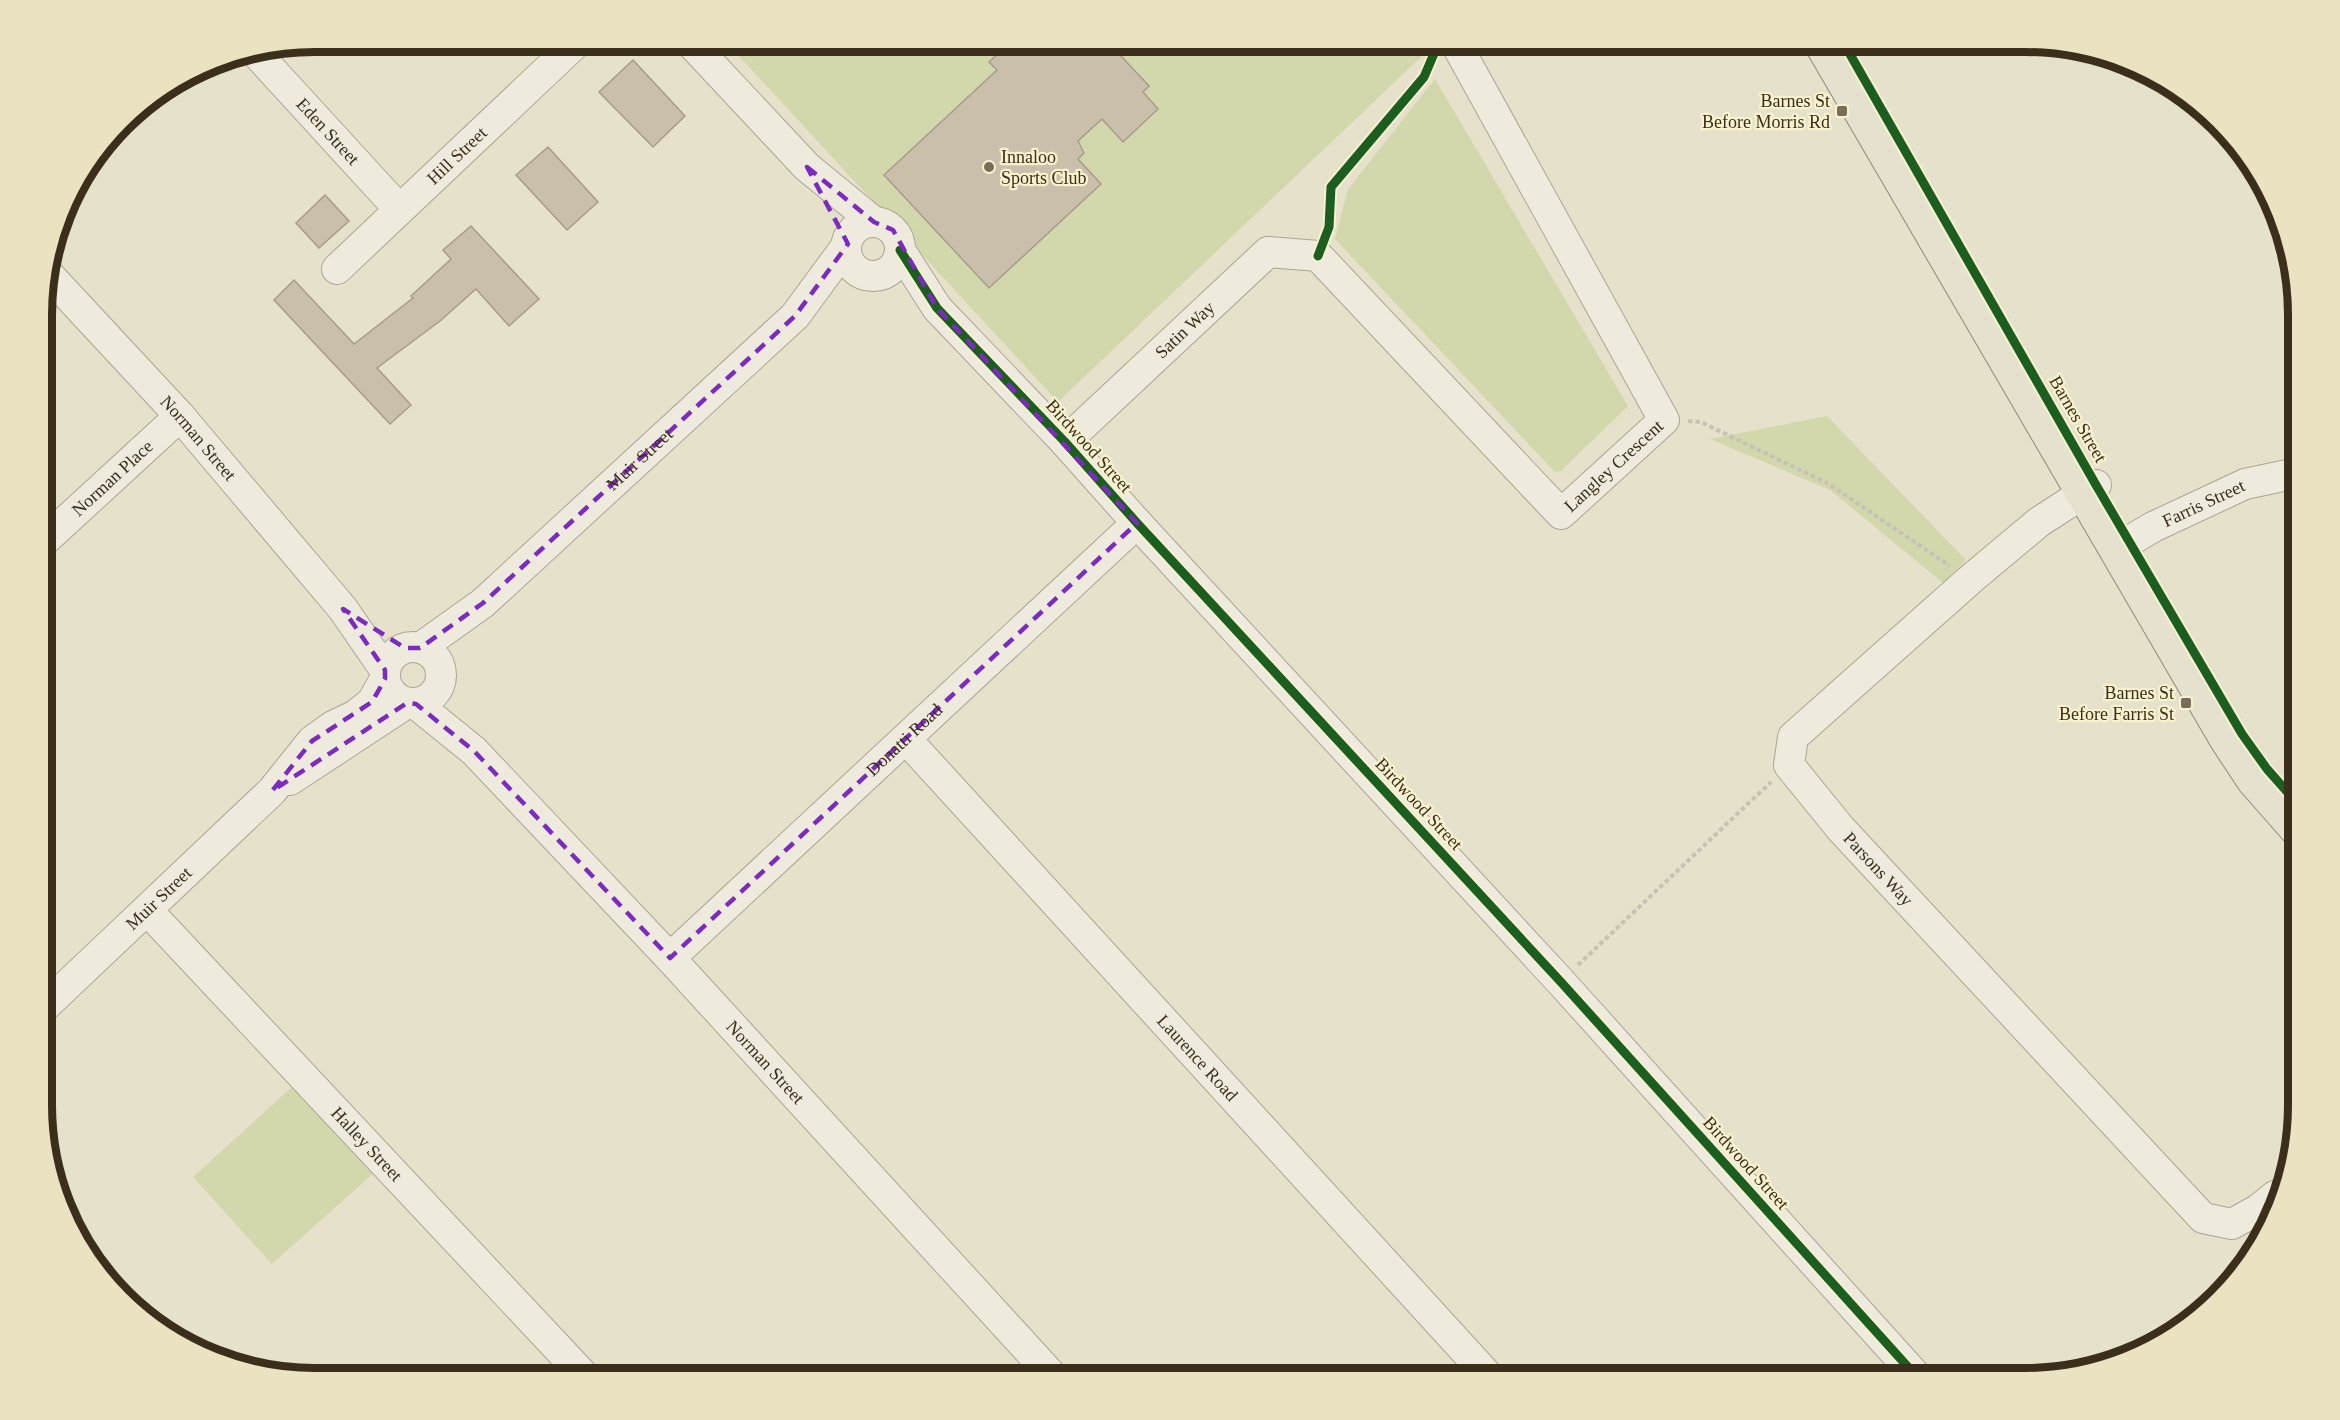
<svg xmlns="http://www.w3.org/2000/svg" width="2340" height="1420" viewBox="0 0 2340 1420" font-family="Georgia,serif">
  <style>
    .green { fill: #d3d8ac }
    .building { fill: #cabfab; stroke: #a79c8a; stroke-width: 1.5 }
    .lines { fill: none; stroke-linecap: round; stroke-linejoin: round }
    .minor-casing { stroke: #aba594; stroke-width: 32 }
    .major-casing { stroke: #908a7b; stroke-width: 35 }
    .path { stroke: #c7c2b4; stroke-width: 4; stroke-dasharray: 4.5 3; stroke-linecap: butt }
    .minor { stroke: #eeeadd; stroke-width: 30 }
    .major { stroke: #e6e1ce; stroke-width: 33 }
    .cycleway-casing { stroke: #f9f2cf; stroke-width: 13 }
    .cycleway { stroke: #1b5e20; stroke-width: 9 }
    .marked { fill: none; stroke: #7b2cbf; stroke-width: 4.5; stroke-dasharray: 12 8; stroke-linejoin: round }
    .poi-dot { fill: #776d59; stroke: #f9f2cf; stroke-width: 2 }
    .labels { text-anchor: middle; stroke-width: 4.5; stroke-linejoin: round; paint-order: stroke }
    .poi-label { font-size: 18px; fill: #3b2e1b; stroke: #f9f2cf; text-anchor: end }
    .street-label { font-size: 18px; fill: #3b2e1b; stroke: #f9f2cf }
    .rim { fill: none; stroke: #3b2e1b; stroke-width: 8 }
  </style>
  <rect width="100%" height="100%" fill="#e6e1cb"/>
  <g class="green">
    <polygon points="726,42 1414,42 1422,56 1058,402"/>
    <polygon points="1435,79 1628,406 1561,471 1555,472 1335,239 1348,189"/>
    <polygon points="1827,416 1966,560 1943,583 1830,490 1710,439"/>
    <polygon points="303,1077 377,1170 272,1264 193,1177"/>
  </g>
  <g class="building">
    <polygon points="1011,42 1108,42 1149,86 1143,92 1158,109 1123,142 1102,119 1078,141 1084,153 1078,159 1101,184 989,288 884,175 997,70 989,62"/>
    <polygon points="633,60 685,116 653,147 599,92"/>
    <polygon points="548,147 598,202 567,230 516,175"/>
    <polygon points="325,195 349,221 319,248 296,223"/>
    <polygon points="471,226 539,299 509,326 476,289 440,321 377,368 411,405 390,424 274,300 294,280 354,344 413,298 411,296 451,259 443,250"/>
  </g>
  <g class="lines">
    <defs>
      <g id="minor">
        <polyline points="690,42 807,167 874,222"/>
        <path id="s1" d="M257,54l142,155"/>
        <circle cx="873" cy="249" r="27"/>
        <polyline points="900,250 937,308 1065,442 1137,523 1560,981 1917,1377"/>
        <path id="s2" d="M337,269l240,-227"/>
        <path id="s3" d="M47,273l133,143 163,193 42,61"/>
        <path id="s4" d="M1065,442l203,-190 50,4 243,258 103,-94 -209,-378"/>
        <path id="s5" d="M2096,485l-57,37 -67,56 -179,159 -4,28 52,64 362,389 29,6 27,-15 16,-13"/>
        <path id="s6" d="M44,541l136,-125"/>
        <path id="s7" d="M2116,549l37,-22 92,-43 52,-11"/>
        <circle cx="413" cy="675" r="28"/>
        <path id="s8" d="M420,648l63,-45 312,-287 50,-68"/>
        <path id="s9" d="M416,704l58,47 196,207 384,420"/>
        <path id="s10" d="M906,739l584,639"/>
        <polyline points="290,780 407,703"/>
        <path id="s11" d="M147,910l439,468"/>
        <path id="s12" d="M670,958l467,-435"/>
        <path id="s13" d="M44,1007l228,-216 40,-50 21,-15 23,-11 16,-13 13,-23"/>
      </g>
      <polyline id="major" points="1820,42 2226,739 2253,780 2297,830"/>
    </defs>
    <use href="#minor" class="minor-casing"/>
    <use href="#major" class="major-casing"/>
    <g class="path">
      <polyline points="1688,421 1701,422 1829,484 1950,566"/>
      <polyline points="1578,965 1771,782"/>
    </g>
    <use href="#minor" class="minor"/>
    <use href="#major" class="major"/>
    <defs>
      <g id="cycleway">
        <polyline points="1843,42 2096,485 2242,734 2267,769 2297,803"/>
        <polyline points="900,250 937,308 1065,442 1137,523 1560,981 1917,1377"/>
        <polyline points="1318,256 1329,227 1331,187 1424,77 1439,42"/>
      </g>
    </defs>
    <use href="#cycleway" class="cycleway-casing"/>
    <use href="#cycleway" class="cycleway"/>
  </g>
  <path class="marked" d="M807,167l67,55 19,8 44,78 200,215 -467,435 -196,-207 -58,-47 -9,-1 -135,88 40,-50 60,-39 13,-23v-9l-42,-61 62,39h15l63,-45 312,-287 53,-72z"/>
  <g class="poi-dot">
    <rect x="1836" y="105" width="12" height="12" rx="3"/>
    <circle cx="989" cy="167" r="6"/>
    <rect x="2180" y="697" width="12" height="12" rx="3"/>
  </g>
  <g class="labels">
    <g class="poi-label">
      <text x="1830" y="107">Barnes St<tspan x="1830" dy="21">Before Morris Rd</tspan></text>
      <text x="1001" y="163" text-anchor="start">Innaloo<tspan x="1001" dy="21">Sports Club</tspan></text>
      <text x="2174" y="699">Barnes St<tspan x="2174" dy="21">Before Farris St</tspan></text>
    </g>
    <g class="street-label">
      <text dy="6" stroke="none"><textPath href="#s1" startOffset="105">Eden Street</textPath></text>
      <text dy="6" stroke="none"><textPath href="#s2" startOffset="165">Hill Street</textPath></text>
      <text dy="6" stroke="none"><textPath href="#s4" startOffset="164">Satin Way</textPath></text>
      <text transform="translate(2078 419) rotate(60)" y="6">Barnes Street</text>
      <text dy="6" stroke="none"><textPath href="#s3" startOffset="224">Norman Street</textPath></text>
      <text transform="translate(1089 446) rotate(48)" y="6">Birdwood Street</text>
      <text dy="6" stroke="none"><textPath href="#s8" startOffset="290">Muir Street</textPath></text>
      <text dy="6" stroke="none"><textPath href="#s4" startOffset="754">Langley Crescent</textPath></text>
      <text dy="6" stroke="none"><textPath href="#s6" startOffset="93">Norman Place</textPath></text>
      <text dy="6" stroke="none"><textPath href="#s7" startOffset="99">Farris Street</textPath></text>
      <text dy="6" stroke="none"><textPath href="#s12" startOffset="320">Donatti Road</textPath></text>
      <text transform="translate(1419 804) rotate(47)" y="6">Birdwood Street</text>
      <text dy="6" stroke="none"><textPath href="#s5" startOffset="560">Parsons Way</textPath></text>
      <text dy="6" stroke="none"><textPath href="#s13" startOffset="158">Muir Street</textPath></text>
      <text dy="6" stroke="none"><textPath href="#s10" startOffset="432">Laurence Road</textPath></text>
      <text dy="6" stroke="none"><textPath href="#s9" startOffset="501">Norman Street</textPath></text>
      <text dy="6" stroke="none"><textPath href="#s11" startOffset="321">Halley Street</textPath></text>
      <text transform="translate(1746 1163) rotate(48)" y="6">Birdwood Street</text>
    </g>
  </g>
  <path d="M0 0H2340V1420H0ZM315 52H2025A263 263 0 0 1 2288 315V1105A263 263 0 0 1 2025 1368H315A263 263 0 0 1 52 1105V315A263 263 0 0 1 315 52Z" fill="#eae2c1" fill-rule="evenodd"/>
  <path class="rim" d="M315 52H2025A263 263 0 0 1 2288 315V1105A263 263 0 0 1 2025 1368H315A263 263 0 0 1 52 1105V315A263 263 0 0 1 315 52Z"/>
</svg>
